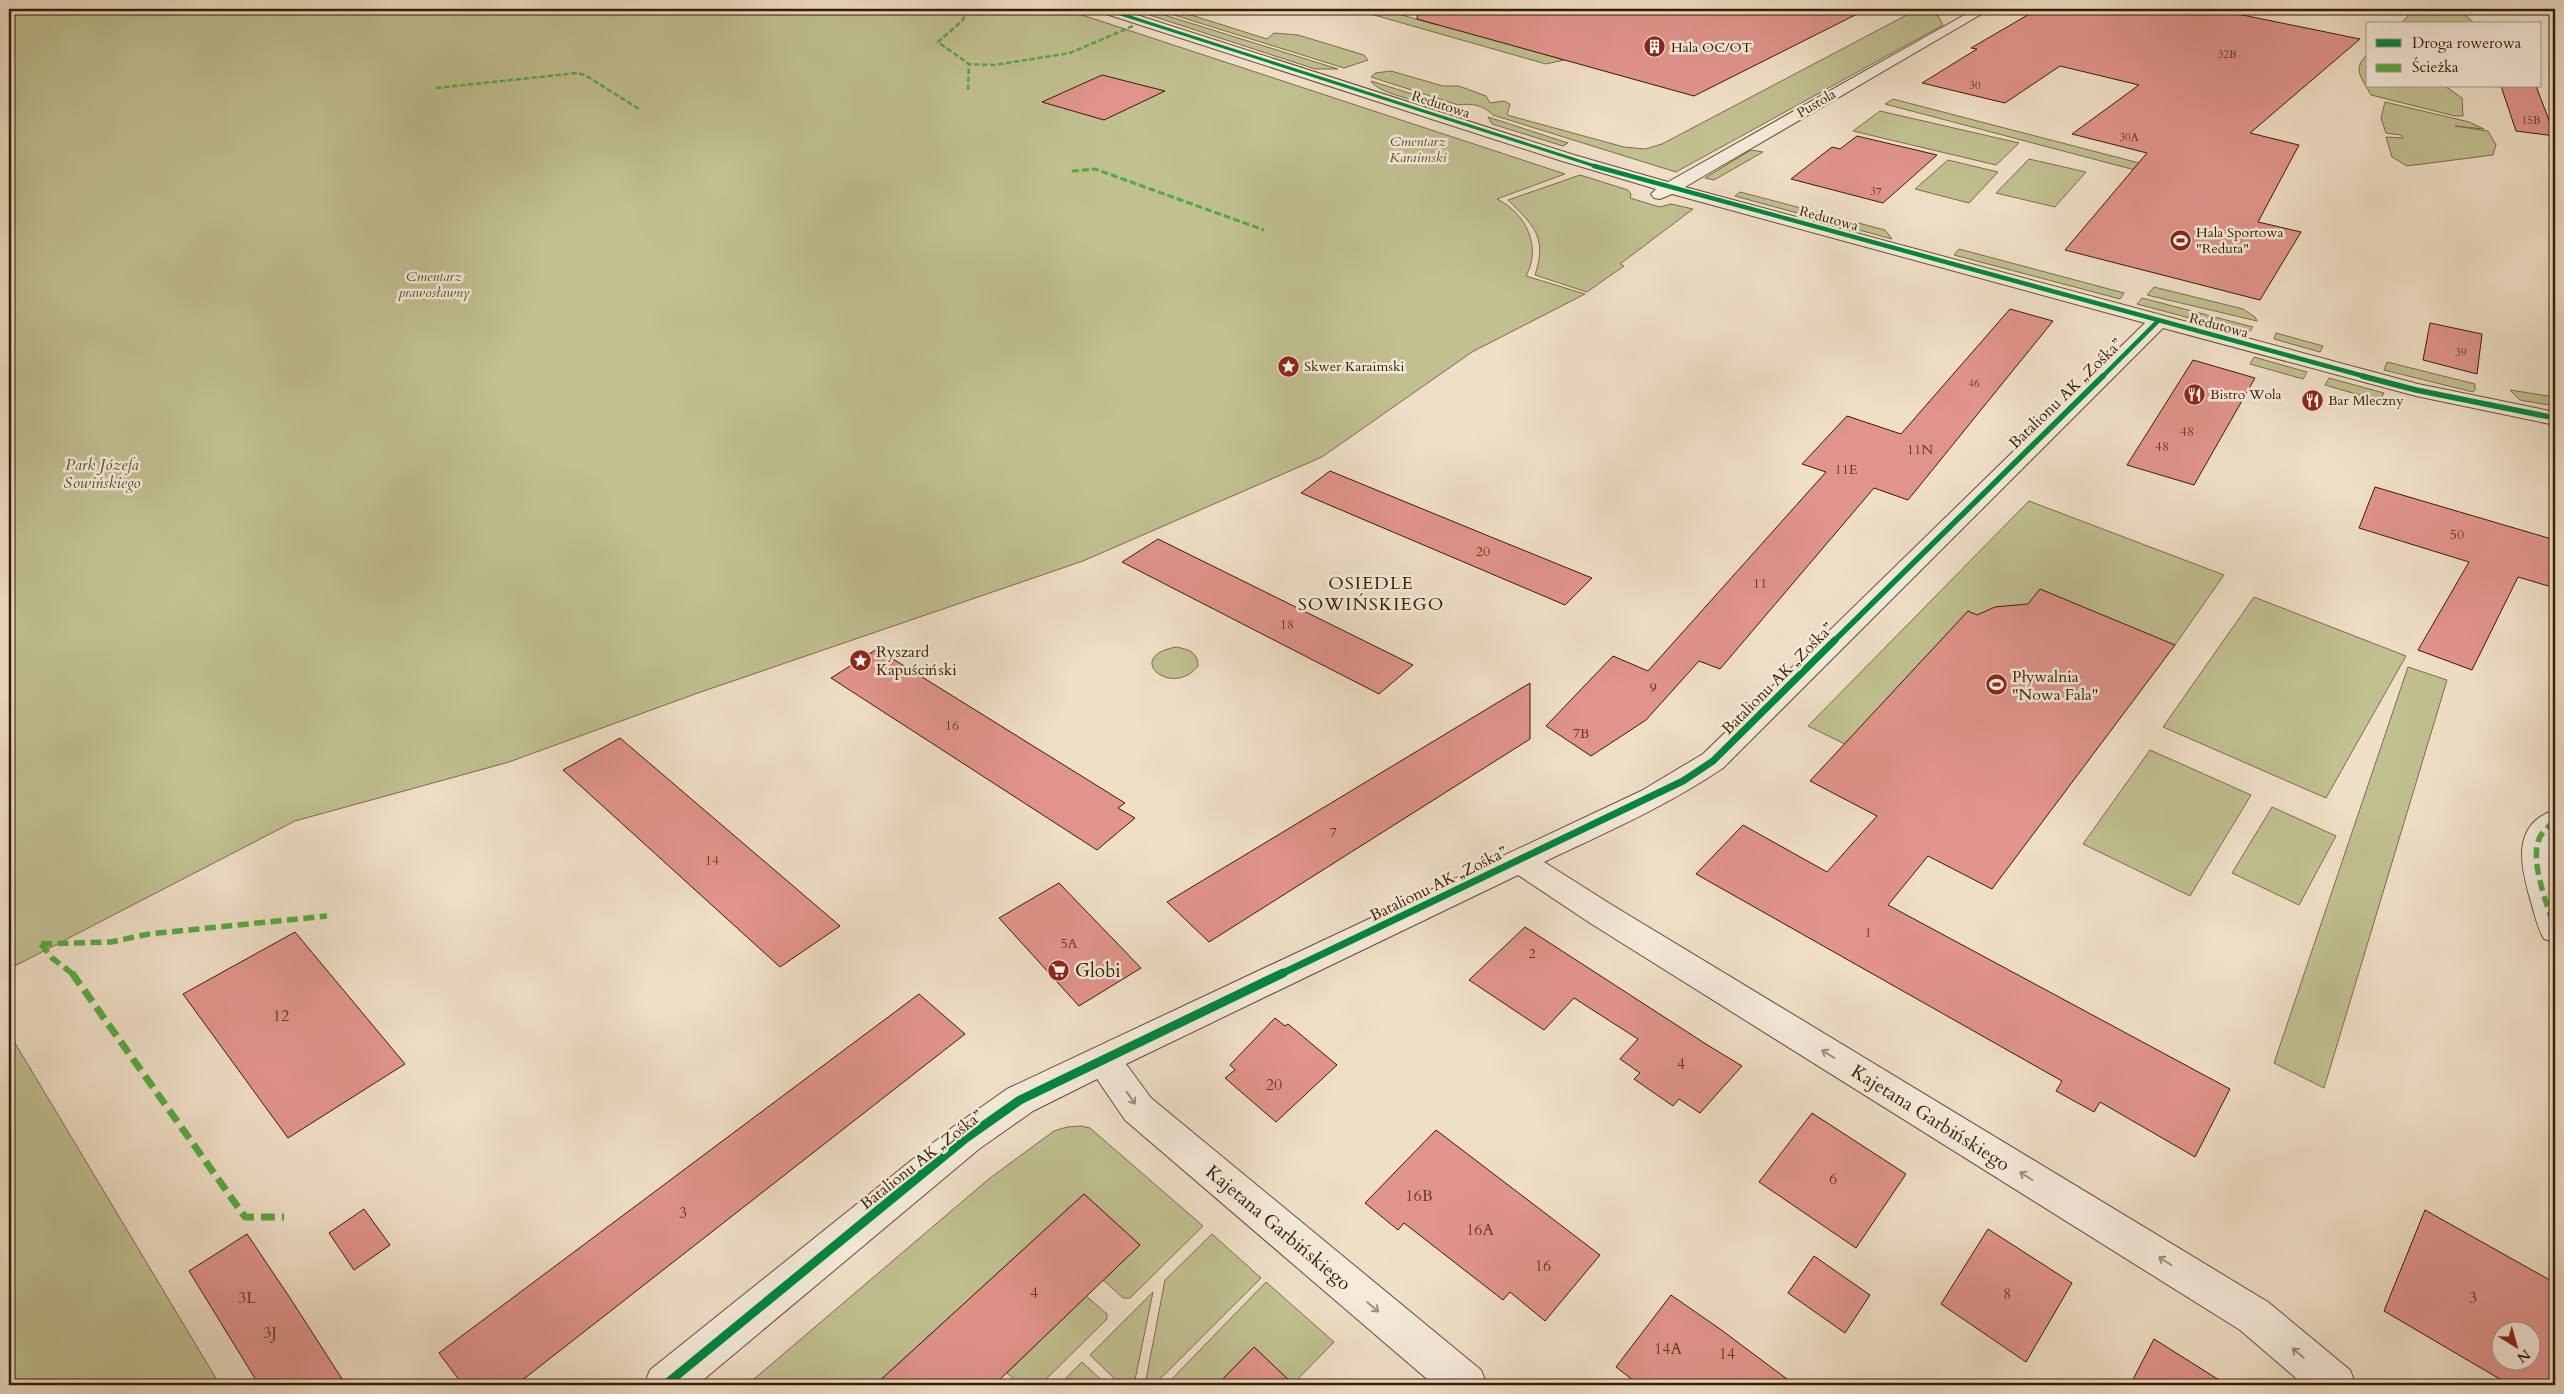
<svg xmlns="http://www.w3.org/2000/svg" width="2564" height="1394" viewBox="0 0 2564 1394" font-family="Cardo,serif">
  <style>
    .green { fill: #c1c091; stroke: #7c6e48 }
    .building { fill: #e1948c; stroke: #371d00; fill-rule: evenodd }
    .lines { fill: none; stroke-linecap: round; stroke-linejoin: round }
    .minor-casing { stroke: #654e32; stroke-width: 2 }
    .minor { fill: #f5eadb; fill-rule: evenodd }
    .quiet-far3 { stroke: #55a940; stroke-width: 2.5; stroke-dasharray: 5.5 2.5; stroke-linecap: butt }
    .quiet-far2 { stroke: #55a940; stroke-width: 3; stroke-dasharray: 7 3; stroke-linecap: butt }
    .quiet-far1 { stroke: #55a940; stroke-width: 5.5; stroke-dasharray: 11 5.5; stroke-linecap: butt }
    .quiet { stroke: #55a940; stroke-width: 7; stroke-dasharray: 14 7; stroke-linecap: butt }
    .cycleway-far4-casing { stroke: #f5eadb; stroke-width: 5 }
    .cycleway-far3-casing { stroke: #f5eadb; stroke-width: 6 }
    .cycleway-far2-casing { stroke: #f5eadb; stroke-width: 8 }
    .cycleway-far1-casing { stroke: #f5eadb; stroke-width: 10 }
    .cycleway-casing { stroke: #f5eadb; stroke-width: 12 }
    .cycleway-far4 { stroke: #00873e; stroke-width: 3 }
    .cycleway-far3 { stroke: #00873e; stroke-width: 4.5 }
    .cycleway-far2 { stroke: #00873e; stroke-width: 5.5 }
    .cycleway-far1 { stroke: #00873e; stroke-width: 7 }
    .cycleway { stroke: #00873e; stroke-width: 9 }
    .oneway { stroke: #a08e78 }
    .labels { text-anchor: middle; stroke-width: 5; stroke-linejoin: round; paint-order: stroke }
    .far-number-label { font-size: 11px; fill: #623b23 }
    .far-poi-label { font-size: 14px; fill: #371d00; stroke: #f5eadb; text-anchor: start }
    .far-street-label { font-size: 14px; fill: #371d00; stroke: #f5eadb }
    .far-park-label { font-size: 14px; font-style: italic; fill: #604e2c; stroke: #f5eadb }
    .number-label { font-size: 14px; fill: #623b23 }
    .street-label { font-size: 16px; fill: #371d00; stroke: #f5eadb }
    .park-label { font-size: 16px; font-style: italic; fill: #604e2c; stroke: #f5eadb }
    .poi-label { font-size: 16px; fill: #371d00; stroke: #f5eadb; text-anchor: start }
    .near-number-label { font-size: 16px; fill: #623b23 }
    .neighbourhood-label { font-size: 18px; letter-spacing: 1px; fill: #371d00; stroke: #f5eadb }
    .near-poi-label { font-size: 19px; fill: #371d00; stroke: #f5eadb; text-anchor: start }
    .near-street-label { font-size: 19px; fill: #371d00; stroke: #f5eadb }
  </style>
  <rect width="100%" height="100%" fill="#f0dfc7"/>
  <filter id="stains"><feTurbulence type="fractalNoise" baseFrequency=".004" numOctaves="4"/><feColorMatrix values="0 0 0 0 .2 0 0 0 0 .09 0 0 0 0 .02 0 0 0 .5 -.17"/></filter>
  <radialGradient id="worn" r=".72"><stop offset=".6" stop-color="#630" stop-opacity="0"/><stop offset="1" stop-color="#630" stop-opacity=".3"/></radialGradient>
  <g class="green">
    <path d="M9,9h1055l501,165 -68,25c29,14 45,48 29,77l59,18 -113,58 -150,105 -239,104 -388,133 -186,68 -214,59 -286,148z"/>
    <polygon points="1131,9 1145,9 1338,69 1315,69"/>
    <polygon points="1155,9 1172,9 1267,39 1274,33 1298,35 1364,55 1368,60 1344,68"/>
    <polygon points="1353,9 1381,9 1437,25 1478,9 1539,9 1476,34 1564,60 1546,64"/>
    <path d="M1918,9l17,1 8,15 -267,147 -183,-57c-10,-10 -21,-12 -35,-10l-87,-28 4,-4 16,-2 52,15h16l27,10 4,7 14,-2 6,3 -3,11 117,32 21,2 17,-5z"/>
    <polygon points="2403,9 2459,9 2475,24 2400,24 2408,16"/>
    <path d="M2368,54v32h77l17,12 1,18h-8l-84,-21c-9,-17 -20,-26 -3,-41z"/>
    <path d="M1371,81l79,25c-15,0 -73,-12 -79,-25z"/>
    <polygon points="1893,99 2266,196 2260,203 1885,104"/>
    <polygon points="2385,102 2469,122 2484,129 2455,126 2488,131 2496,145 2493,155 2407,166 2392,157 2386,137 2403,138 2401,135 2386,133 2381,118"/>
    <polygon points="1880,111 2019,143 1996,165 1853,131"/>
    <polygon points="1488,117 1568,143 1563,146 1492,124"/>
    <polygon points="1751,150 1763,152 1714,180 1705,178"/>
    <polygon points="2029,159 2086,172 2055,207 1996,193"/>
    <polygon points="1948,160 1998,172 1969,203 1915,189"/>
    <path d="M1580,175l48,15 3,4 -1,4 30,9 11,-3 22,5 -73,55 4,2 -37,26 -52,-17c13,-38 -2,-50 -27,-75z"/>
    <polygon points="1740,192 1885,230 1892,239 1735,196"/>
    <polygon points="1959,249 2124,293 2120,299 1954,255"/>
    <polygon points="2154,287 2243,309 2255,317 2257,321 2147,295"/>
    <polygon points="2142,298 2253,327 2250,331 2246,333 2137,304"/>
    <polygon points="2276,333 2323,346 2320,352 2274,339"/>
    <polygon points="2254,357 2307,372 2303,379 2250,364"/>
    <polygon points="2387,362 2475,384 2475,390 2473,392 2384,370"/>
    <polygon points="2329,378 2384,393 2380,401 2325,385"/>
    <polygon points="2510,390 2555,397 2555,406 2520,400"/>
    <polygon points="2029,501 2224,575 2175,645 1985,813 1808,726"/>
    <polygon points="2254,597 2406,656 2326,798 2163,727"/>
    <path d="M1176,647c12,2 22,5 22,19 -26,33 -76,-9 -22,-19z"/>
    <polygon points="2408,667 2447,680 2324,1088 2274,1063"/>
    <polygon points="2150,750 2251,795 2190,896 2083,844"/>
    <polygon points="2272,807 2336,836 2299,905 2232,873"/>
    <polygon points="9,1033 220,1385 9,1385"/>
    <polygon points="1081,1126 1090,1128 1203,1226 1130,1298 1123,1298 1103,1280 1140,1245 1084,1194 875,1385 747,1385 990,1178 1054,1131 1067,1127"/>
    <polygon points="1212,1234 1261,1278 1154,1385 1145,1385 1165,1280"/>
    <polygon points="1266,1282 1334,1342 1293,1384 1254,1347 1217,1385 1166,1385"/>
    <polygon points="1153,1292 1134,1385 1121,1385 1090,1355"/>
    <polygon points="1086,1296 1107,1314 1107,1319 1040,1385 1020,1385 1007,1373"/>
    <polygon points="1082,1362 1107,1385 1059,1385"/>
  </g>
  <g class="building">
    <polygon points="1418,9 1867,9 1694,96 1417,19"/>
    <polygon points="2038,9 2213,9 2360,39 2250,133 2299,145 2258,222 2301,232 2260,300 2065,250 2147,153 2072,134 2139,85 2060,66 2005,103 1922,83 1977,49 1971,48"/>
    <polygon points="1102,75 1165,91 1104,120 1042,102"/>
    <polygon points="2501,86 2536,86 2555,136 2516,131"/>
    <polygon points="1857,136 1937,155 1883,203 1791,179 1832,147 1840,149"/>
    <polygon points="2010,309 2053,321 1908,500 1874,488 1720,669 1699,661 1646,720 1591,756 1546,726 1613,656 1648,671 1826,472 1802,464 1847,416 1901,434"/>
    <polygon points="2430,323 2482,334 2477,374 2423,360"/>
    <polygon points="2193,360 2255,378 2194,485 2127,465"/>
    <polygon points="1330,471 1491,537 1592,578 1565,605 1301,493"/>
    <polygon points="2375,487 2555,540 2555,588 2518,577 2472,670 2418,650 2469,562 2359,528"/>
    <polygon points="1158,539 1413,665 1379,694 1122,562"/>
    <polygon points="2040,589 2175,645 1992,889 1928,856 1888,905 2230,1089 2195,1157 2100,1102 2094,1112 2056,1091 2062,1081 1696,874 1743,825 1827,872 1877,816 1810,781 1968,611 1977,615 1995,607 2028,604"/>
    <polygon points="877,649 1125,803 1118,808 1135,818 1097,850 831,678"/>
    <polygon points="1530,683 1530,739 1209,942 1167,902"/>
    <polygon points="620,738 840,926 780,967 563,770"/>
    <polygon points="1059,883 1141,968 1079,1006 999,918"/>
    <polygon points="1525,927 1709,1046 1742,1066 1700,1113 1679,1099 1673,1106 1634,1079 1640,1073 1620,1059 1638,1039 1574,998 1544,1030 1469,980"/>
    <polygon points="295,932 405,1064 288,1138 183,994"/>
    <polygon points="919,994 965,1034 516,1385 463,1385 439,1353"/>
    <polygon points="1275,1018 1285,1026 1288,1024 1337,1065 1276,1122 1225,1078 1235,1070 1230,1065"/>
    <polygon points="1812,1113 1906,1174 1856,1248 1759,1182"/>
    <polygon points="1436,1130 1600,1255 1545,1321 1510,1292 1503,1300 1404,1223 1398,1230 1365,1203"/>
    <polygon points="1084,1194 1140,1245 994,1385 875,1385"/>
    <polygon points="364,1209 390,1245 354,1270 329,1233"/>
    <path d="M2425,1210l130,73v102h-45l-126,-74zM2502,1332h30v30h-30z"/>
    <polygon points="1988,1229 2072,1283 2026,1362 1941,1304"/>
    <polygon points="247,1234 290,1298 346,1385 259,1385 189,1271"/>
    <polygon points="1814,1256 1870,1295 1845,1333 1788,1293"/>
    <polygon points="1671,1295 1720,1329 1795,1385 1639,1385 1616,1367"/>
    <polygon points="2154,1339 2227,1385 2130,1385"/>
    <polygon points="1254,1347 1294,1385 1217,1385"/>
  </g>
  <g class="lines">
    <defs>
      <g id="minor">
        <path d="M1098,9h20l456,146 94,27 307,-173h15l-305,178 733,197 137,28v13l-139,-29 -253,-68 -440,440c-56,38 -118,65 -179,94l68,43 656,397 82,68 6,15h-52l-64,-55 -650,-407 -72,-48 -392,189 25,34 330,272 6,15h-53l-309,-265 -28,-41 -64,32 -54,38 -282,236h-53l6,-15 303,-243 54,-38 634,-298 62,-37 442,-431 -473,-129 -12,5 -6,-1 -3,-4 5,-5 -94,-28 -462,-149z"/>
        <path d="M2555,810v28l-3,17 3,21v66l-11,-3c-7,-12 -9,-24 -13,-37 -10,-34 -21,-78 24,-92z"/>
      </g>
    </defs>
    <use href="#minor" class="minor-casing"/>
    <use href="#minor" class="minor"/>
    <g class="quiet-far3">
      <polyline points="967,9 963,20 938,42 969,64 994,65 1070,53 1133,26"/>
      <polyline points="436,88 577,73 585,75 639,109"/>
      <polyline points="968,90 969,64"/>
    </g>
    <polyline class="quiet-far2" points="1072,171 1095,169 1264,230"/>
    <g class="quiet-far1">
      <path d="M2555,821c-7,6 -15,12 -17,21 -7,24 10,64 17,88"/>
      <polyline points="41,944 52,958 73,974"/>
      <polyline points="41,944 111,942 149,934 327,916"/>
    </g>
    <polyline class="quiet" points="72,973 245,1217 284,1217"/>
    <defs>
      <polyline id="cycleway-far4" points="1105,9 1598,167"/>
      <g id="cycleway-far3">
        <polyline points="1594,166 2367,377"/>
        <polyline points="2102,377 2158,321"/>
      </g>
      <g id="cycleway-far2">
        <polyline points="2362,376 2416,390 2555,418"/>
        <polyline points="1834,641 2103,376"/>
      </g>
      <polyline id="cycleway-far1" points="1281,974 1683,781 1713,761 1835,640"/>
      <polyline id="cycleway" points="665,1385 966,1138 1020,1100 1283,973"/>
    </defs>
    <use href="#cycleway-far4" class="cycleway-far4-casing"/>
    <use href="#cycleway-far3" class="cycleway-far3-casing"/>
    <use href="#cycleway-far2" class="cycleway-far2-casing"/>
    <use href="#cycleway-far1" class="cycleway-far1-casing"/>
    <use href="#cycleway" class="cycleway-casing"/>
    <use href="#cycleway-far4" class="cycleway-far4"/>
    <use href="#cycleway-far3" class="cycleway-far3"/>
    <use href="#cycleway-far2" class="cycleway-far2"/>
    <use href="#cycleway-far1" class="cycleway-far1"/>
    <use href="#cycleway" class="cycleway"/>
  </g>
  <defs><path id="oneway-shaft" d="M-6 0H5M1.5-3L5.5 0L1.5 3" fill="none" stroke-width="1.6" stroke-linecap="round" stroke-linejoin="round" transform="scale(1.25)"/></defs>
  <g class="oneway">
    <use href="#oneway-shaft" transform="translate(1828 1054) rotate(-148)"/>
    <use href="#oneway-shaft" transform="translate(1131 1098) rotate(55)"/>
    <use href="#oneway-shaft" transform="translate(2026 1176) rotate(-148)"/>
    <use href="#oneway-shaft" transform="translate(2165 1261) rotate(-148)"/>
    <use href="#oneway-shaft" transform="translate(1373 1307) rotate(40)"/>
    <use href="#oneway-shaft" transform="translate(2298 1353) rotate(-140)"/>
  </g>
  <defs>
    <symbol id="building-disc" viewBox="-11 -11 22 22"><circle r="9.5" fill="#8f2418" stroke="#f5eadb"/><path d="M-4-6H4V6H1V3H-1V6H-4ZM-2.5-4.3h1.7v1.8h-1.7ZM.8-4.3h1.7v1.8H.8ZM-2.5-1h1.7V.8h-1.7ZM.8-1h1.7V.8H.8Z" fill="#fff"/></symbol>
    <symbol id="stadium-disc" viewBox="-11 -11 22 22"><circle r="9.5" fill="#8f2418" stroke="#f5eadb"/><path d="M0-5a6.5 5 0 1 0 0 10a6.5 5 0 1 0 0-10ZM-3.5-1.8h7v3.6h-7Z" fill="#fff"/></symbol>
    <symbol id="sight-disc" viewBox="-11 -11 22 22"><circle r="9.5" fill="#8f2418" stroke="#f5eadb"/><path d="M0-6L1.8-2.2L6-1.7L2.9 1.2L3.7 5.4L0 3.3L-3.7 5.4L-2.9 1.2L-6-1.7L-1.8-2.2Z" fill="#fff"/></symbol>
    <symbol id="restaurant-disc" viewBox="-11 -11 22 22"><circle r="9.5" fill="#8f2418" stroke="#f5eadb"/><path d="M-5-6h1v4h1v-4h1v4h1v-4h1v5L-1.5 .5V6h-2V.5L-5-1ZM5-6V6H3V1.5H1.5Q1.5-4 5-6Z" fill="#fff"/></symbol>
    <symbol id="supermarket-disc" viewBox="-11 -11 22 22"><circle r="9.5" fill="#8f2418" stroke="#f5eadb"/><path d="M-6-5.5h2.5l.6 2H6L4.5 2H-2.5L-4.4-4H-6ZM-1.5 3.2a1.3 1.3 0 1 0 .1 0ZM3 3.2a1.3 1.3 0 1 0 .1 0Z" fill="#fff"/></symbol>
  </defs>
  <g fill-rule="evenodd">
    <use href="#building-disc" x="1642" y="34" width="25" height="25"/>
    <use href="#stadium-disc" x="2168" y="228" width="25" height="25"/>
    <use href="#sight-disc" x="1276" y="354" width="25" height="25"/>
    <use href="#restaurant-disc" x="2182" y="382" width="25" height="25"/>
    <use href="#restaurant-disc" x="2300" y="388" width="25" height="25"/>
    <use href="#sight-disc" x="848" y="648" width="25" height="25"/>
    <use href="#stadium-disc" x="1984" y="672" width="25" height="25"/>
    <use href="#supermarket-disc" x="1046" y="958" width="25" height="25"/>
  </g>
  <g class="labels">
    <g class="far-number-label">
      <text x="2227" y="58">32B</text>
      <text x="1975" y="89">30</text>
      <text x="2531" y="124">15B</text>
      <text x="2129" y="141">30A</text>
      <text x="1876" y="195">37</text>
      <text x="2461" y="356">39</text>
      <text x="1974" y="387">46</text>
    </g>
    <g class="far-poi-label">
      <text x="1671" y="52">Hala OC/OT</text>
      <text x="2196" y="237">Hala Sportowa<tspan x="2196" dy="16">"Reduta"</tspan></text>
      <text x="1304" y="371">Skwer Karaimski</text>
      <text x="2210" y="399">Bistro Wola</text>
      <text x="2328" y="405">Bar Mleczny</text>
    </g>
    <g class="far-street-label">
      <text transform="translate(1816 103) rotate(-30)" y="5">Pustola</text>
      <text transform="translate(1441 104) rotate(18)" y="5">Redutowa</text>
      <text transform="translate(1829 218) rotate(15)" y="5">Redutowa</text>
      <text transform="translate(2219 325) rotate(15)" y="5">Redutowa</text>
    </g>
    <g class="far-park-label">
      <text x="1418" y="146">Cmentarz<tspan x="1418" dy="16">Karaimski</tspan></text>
      <text x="434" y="281">Cmentarz<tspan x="434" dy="16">prawosławny</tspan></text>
    </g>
    <g class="number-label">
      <text x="2187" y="436">48</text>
      <text x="2162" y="451">48</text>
      <text x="1920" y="454">11N</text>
      <text x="1846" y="474">11E</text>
      <text x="2457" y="539">50</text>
      <text x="1483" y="556">20</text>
      <text x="1760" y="588">11</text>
      <text x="1287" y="629">18</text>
      <text x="1653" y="692">9</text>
      <text x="952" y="730">16</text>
      <text x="1581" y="738">7B</text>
      <text x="1333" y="837">7</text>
      <text x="712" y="865">14</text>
      <text x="1868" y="937">1</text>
      <text x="1069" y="948">5A</text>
      <text x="1532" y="958">2</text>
    </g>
    <g class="street-label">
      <text transform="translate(2065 393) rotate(-44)" y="6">Batalionu AK „Zośka”</text>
      <text transform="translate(1777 678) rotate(-45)" y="6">Batalionu AK „Zośka”</text>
      <text transform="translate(1438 883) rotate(-26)" y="6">Batalionu AK „Zośka”</text>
      <text transform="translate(921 1159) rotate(-38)" y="6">Batalionu AK „Zośka”</text>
    </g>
    <g class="park-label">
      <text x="102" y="470">Park Józefa<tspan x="102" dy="18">Sowińskiego</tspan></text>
    </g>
    <g class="poi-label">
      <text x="876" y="657">Ryszard<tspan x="876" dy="18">Kapuściński</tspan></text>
      <text x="2012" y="682">Pływalnia<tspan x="2012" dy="18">"Nowa Fala"</tspan></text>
    </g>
    <g class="near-number-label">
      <text x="281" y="1021">12</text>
      <text x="1681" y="1069">4</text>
      <text x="1274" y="1090">20</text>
      <text x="1833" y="1184">6</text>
      <text x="1419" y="1201">16B</text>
      <text x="683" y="1218">3</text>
      <text x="1480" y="1235">16A</text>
      <text x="1543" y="1271">16</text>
      <text x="1034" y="1298">4</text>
      <text x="2007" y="1299">8</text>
      <text x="247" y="1303">3L</text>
      <text x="2473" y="1303">3</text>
      <text x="270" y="1338">3J</text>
      <text x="1668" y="1354">14A</text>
      <text x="1727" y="1359">14</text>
    </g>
    <g class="neighbourhood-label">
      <text x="1371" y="589">OSIEDLE<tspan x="1371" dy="21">SOWIŃSKIEGO</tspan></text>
    </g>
    <g class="near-poi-label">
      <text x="1075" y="977">Globi</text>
    </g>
    <g class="near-street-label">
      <text transform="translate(1931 1117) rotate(32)" y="7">Kajetana Garbińskiego</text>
      <text transform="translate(1279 1227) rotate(40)" y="7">Kajetana Garbińskiego</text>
    </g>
  </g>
  <rect width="2564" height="1394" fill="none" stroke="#f0dfc7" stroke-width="30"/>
  <rect x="10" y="10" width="2544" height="1374" fill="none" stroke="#371d00" stroke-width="2.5"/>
  <rect x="15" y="15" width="2534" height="1364" fill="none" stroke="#371d00"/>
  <rect x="2366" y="22" width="175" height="65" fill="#f5eadb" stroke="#a99883"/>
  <rect x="2376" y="39" width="25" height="8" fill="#00873e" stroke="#a99883"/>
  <text x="2412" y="48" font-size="15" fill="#371d00">Droga rowerowa</text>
  <rect x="2376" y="64" width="25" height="8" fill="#55a940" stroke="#a99883"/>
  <text x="2412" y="72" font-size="15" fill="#371d00">Ścieżka</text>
  <g transform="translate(2516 1346) rotate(143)"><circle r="24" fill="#f5eadb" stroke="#a99883"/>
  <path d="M0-4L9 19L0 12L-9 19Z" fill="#8f2418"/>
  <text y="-8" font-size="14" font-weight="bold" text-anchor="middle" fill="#371d00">N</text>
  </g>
  <rect width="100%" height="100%" filter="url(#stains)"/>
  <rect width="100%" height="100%" fill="url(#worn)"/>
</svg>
